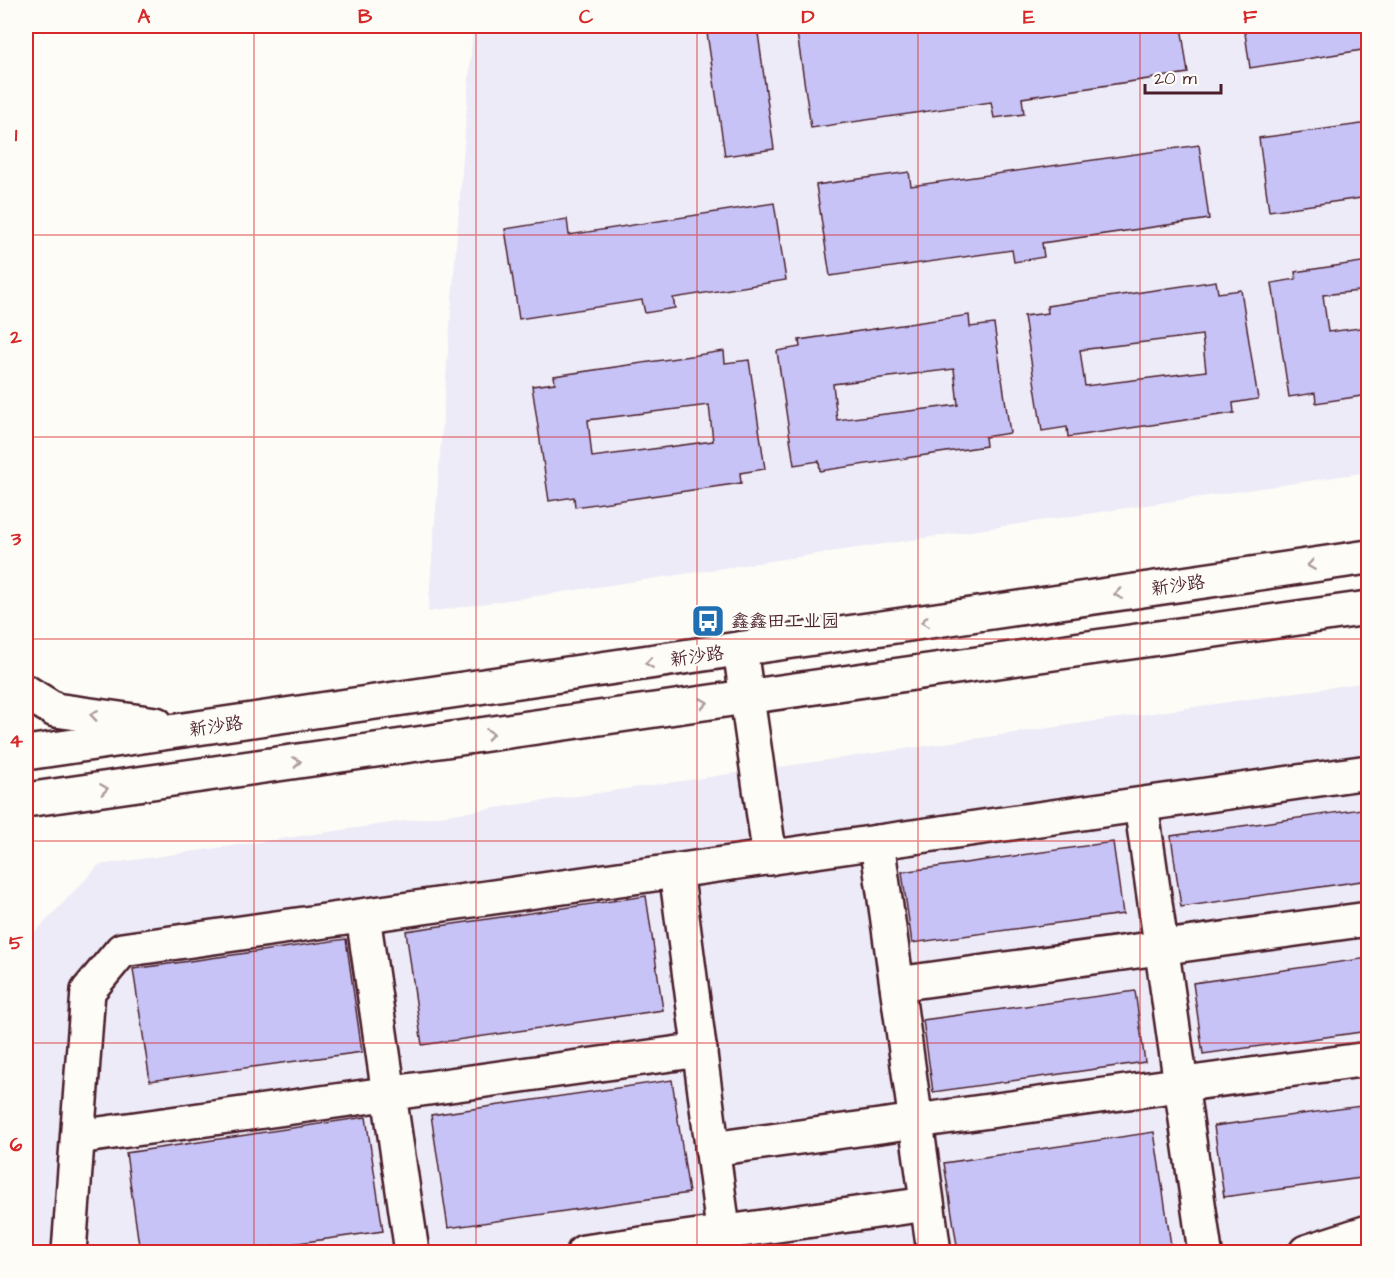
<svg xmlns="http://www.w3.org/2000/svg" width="1394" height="1278" viewBox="0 0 1394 1278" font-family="'Architects Daughter','LXGW WenKai TC',sans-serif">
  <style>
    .built { fill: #edebf7 }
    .building { fill: #c7c3f6; stroke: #4a1f2b; stroke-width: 1.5; fill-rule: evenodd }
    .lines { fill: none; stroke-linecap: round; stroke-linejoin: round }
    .minor-casing { stroke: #4a1f2b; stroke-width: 38 }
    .major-casing { stroke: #4a1f2b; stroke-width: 38 }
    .minor { stroke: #fdfcf7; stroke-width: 33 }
    .major { stroke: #fdfcf7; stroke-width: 33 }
    .oneway { stroke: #ac999b }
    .grid { fill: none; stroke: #d62828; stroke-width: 1.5; stroke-opacity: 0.55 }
    .labels { text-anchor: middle; stroke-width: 5; stroke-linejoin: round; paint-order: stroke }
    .street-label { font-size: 18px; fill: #4a1f2b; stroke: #fdfcf7 }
    .poi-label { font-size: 18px; fill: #4a1f2b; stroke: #fdfcf7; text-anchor: start }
    .neatline { fill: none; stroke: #d62828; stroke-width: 2 }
    .grid-label { font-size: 20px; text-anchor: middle; font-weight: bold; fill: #d62828 }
  </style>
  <rect width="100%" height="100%" fill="#fdfcf7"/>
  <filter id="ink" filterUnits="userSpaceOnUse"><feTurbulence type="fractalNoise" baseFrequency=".0167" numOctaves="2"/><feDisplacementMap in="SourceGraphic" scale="12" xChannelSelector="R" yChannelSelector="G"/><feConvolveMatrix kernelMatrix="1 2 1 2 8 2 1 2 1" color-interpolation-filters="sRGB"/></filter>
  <g filter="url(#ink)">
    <g class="built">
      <polygon points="473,26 1368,26 1368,472 428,612"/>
      <polygon points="1368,682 1368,1252 26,1252 26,942 99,865"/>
    </g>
    <g class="building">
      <polygon points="706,26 757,26 774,149 725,156"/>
      <polygon points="796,26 1181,26 1188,73 1022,98 1024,114 994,118 991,102 811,128"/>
      <polygon points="1244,26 1368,26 1368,49 1250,68"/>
      <polygon points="1368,123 1368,197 1269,211 1259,138"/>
      <polygon points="1199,145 1209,219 1042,243 1044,257 1014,262 1012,250 830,276 816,185 909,172 911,186"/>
      <polygon points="774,203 786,280 673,298 675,308 645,313 642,300 519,319 505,229 567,219 569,235"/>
      <polygon points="1368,261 1368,290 1323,295 1328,332 1368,327 1368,395 1316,403 1315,393 1289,397 1272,283 1296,279 1295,272"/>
      <path d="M1216,281l2,12 23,-3 17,109 -25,4 1,10 -166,24 -1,-10 -25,4 -18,-115 24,-3 -1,-7zM1202,335l4,36 -121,15 -5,-36z"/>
      <path d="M969,315l1,12 24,-3 16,109 -25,4 1,9 -166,25 -1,-10 -25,4 -17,-114 23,-4 -1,-7zM954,369l4,36 -121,15 -4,-36z"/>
      <path d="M724,351l1,12 24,-3 16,109 -25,4 1,10 -166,24 -1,-10 -25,4 -17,-115 23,-3 -1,-7zM709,405l4,36 -121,16 -4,-37z"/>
      <polygon points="1368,808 1368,880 1181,907 1171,836"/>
      <polygon points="1113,842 1123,914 912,943 902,872"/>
      <polygon points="646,896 663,1010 422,1045 406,931"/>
      <polygon points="346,939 362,1052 150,1081 133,969"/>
      <polygon points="1368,958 1368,1031 1203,1054 1193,983"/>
      <polygon points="1135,991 1145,1062 933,1092 923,1020"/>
      <polygon points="672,1080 689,1193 448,1228 431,1115"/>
      <polygon points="1368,1105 1368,1177 1224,1197 1214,1126"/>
      <polygon points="366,1117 383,1231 234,1252 140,1252 126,1153"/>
      <polygon points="1154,1132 1171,1245 1118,1252 958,1252 944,1163"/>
    </g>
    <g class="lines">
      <defs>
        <g id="minor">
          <polyline points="740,649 770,858"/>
          <polyline points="1141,805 1205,1252"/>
          <polyline points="877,842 934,1252"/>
          <polyline points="676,871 726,1252"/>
          <polyline points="363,916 412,1252"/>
          <polyline points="897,984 1368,919"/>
          <polyline points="78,1137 700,1050"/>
          <polyline points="712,1149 1368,1059"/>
          <polyline points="69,1252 88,991 122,950 1368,772"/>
          <polyline points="584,1252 927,1204"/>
          <polyline points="1306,1252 1368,1232"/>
        </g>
        <g id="major">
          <polyline points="26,692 55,710 156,724"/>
          <polyline points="26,753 1368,557"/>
          <polyline points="26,800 1368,608"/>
        </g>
      </defs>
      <use href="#minor" class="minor-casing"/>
      <use href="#major" class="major-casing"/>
      <use href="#minor" class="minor"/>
      <use href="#major" class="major"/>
    </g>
    <defs><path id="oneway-chevron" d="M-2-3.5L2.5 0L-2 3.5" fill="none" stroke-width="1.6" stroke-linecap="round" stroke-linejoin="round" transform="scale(1.5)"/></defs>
    <g class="oneway">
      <use href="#oneway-chevron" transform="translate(1311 565) rotate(172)"/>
      <use href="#oneway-chevron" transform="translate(1118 594) rotate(172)"/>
      <use href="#oneway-chevron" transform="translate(925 622) rotate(172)"/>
      <use href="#oneway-chevron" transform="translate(649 663) rotate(172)"/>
      <use href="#oneway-chevron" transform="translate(704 703) rotate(-8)"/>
      <use href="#oneway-chevron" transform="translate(94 715) rotate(-172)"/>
      <use href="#oneway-chevron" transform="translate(490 734) rotate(-8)"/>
      <use href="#oneway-chevron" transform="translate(297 762) rotate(-8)"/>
      <use href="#oneway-chevron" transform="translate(104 789) rotate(-8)"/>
    </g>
  </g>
  <path class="grid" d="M254,26v1226M476,26v1226M697,26v1226M918,26v1226M1140,26v1226M26,235h1342M26,437h1342M26,639h1342M26,841h1342M26,1043h1342"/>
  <defs>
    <symbol id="bus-square" viewBox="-11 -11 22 22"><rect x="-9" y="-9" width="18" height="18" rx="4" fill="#1f6fb2" stroke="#fdfcf7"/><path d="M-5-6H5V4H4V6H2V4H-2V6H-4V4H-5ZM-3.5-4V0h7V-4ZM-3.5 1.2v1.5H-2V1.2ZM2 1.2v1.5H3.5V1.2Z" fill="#fff"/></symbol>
  </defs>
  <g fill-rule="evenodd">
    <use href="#bus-square" x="689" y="602" width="38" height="38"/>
  </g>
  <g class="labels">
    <g class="street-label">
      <text transform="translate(1178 585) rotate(-8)" y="6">新沙路</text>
      <text transform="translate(697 656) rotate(-8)" y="6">新沙路</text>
      <text transform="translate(216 726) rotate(-8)" y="6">新沙路</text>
    </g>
    <g class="poi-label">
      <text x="731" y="627">鑫鑫田工业园</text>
    </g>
  </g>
  <rect width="1394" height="1278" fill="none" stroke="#fdfcf7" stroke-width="66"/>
  <path d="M1145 84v9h76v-9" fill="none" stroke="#4a1f2b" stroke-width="3"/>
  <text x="1154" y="84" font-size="18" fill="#4a1f2b" stroke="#fdfcf7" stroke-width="4.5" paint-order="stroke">20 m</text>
  <rect x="33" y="33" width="1328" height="1212" class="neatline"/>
  <g class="grid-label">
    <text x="144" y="23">A</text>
    <text x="365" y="23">B</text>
    <text x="586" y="23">C</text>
    <text x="808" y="23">D</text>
    <text x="1029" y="23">E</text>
    <text x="1250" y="23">F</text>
    <text x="16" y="141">1</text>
    <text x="16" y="343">2</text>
    <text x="16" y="545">3</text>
    <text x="16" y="747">4</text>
    <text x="16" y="949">5</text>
    <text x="16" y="1151">6</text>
  </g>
</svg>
